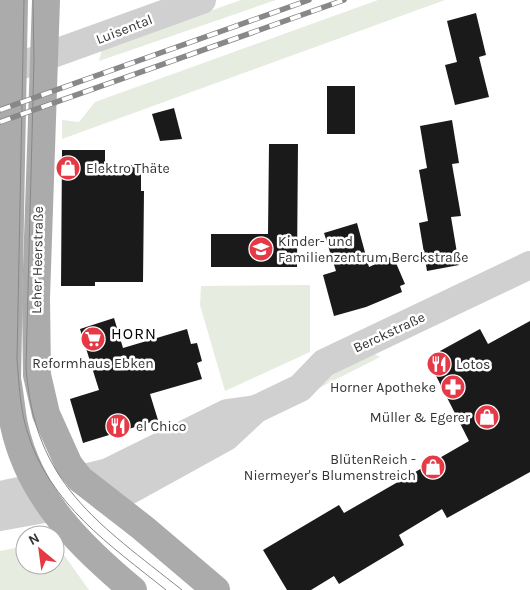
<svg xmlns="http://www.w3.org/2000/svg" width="530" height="590" viewBox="0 0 530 590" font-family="Karla,sans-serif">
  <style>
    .green { fill: #e6ecdf }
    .building { fill: #1a1a1a }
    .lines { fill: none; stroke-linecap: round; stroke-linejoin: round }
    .minor { stroke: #d0d0d0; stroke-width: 28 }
    .major { stroke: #ababab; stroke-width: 28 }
    .tram { stroke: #888; stroke-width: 1 }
    .rail-casing { stroke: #888; stroke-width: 5.5 }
    .rail { stroke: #fff; stroke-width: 4; stroke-dasharray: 11; stroke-linecap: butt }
    .labels { text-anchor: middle; stroke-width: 5; stroke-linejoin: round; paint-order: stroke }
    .street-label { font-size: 14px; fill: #333; stroke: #fff }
    .poi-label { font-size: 14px; fill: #333; stroke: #fff; text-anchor: start }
    .quarter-label { font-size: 16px; letter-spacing: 1px; fill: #000; stroke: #fff }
  </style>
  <rect width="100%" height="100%" fill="#fff"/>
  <g class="green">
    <polygon points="241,0 276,0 99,61 102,49"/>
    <polygon points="378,0 445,0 62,139 62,120 79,122 95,102"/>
    <polygon points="310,285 310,352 225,391 200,305 201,286"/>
    <polygon points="374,354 380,357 319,388 321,377"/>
    <polygon points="25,546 25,565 55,565 55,547 64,555 89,590 0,590 0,551"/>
  </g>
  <g class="building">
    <polygon points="476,13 486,55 479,57 489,97 455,105 445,65 457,62 447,21"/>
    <rect x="327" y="86" width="28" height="48"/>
    <polygon points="174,108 182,139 160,141 152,114"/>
    <polygon points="452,120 459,163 452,164 461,216 451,217 459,265 427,271 419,223 428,221 419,170 427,168 420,126"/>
    <polygon points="269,144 298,144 297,267 211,267 211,234 268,234"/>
    <polygon points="62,150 105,150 105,165 141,165 141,191 144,191 143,282 95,282 95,286 61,286"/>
    <polygon points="357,223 369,267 393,256 405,284 400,286 402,292 366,307 334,316 323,275 336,271 324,233"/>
    <polygon points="114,318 123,348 187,329 191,344 197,343 202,361 197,363 202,379 150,394 158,420 83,443 70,399 99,390 80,329"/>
    <polygon points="530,321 530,472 447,518 442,509 399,535 404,545 339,584 334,576 311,590 287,590 263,550 339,505 344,513 469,441 428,360 441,356 440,351 480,329 488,344"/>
  </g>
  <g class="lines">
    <g class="minor">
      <polyline points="0,73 202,0"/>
      <polyline points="80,479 108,472 227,413 256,409"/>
      <polyline points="0,495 38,487"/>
      <polyline points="104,498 130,490 226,437 256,409 300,388 324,363 530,265"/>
      <polyline points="0,517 50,508"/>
    </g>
    <g class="major">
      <path d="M14,0l-7,379c3,15 4,31 7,46 15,71 66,121 119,165"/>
      <polyline points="46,0 36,298 37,375 46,414 69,465 80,479 143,528 216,590"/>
    </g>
    <g class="tram">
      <path d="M24,0l-7,359c2,24 3,49 10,72 22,73 83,114 139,159"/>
      <path d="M33,0l1,60 -8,307c8,117 72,156 156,223"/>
    </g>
    <defs>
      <g id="rail">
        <polyline points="0,110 309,0"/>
        <polyline points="0,122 344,0"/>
      </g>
    </defs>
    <use href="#rail" class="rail-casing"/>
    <use href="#rail" class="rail"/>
  </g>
  <defs>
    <symbol id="shop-disc" viewBox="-11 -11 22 22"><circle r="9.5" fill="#e63946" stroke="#fff"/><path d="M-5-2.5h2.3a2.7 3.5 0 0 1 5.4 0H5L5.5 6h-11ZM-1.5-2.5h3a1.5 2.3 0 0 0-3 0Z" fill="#fff"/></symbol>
    <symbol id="school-disc" viewBox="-11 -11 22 22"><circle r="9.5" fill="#e63946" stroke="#fff"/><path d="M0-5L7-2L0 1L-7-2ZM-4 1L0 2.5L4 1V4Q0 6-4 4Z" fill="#fff"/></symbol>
    <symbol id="supermarket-disc" viewBox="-11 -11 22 22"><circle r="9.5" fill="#e63946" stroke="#fff"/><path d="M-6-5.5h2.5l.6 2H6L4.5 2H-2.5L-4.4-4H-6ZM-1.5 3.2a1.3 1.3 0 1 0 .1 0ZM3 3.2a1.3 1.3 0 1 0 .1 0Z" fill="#fff"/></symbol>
    <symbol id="restaurant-disc" viewBox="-11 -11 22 22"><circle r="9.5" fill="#e63946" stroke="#fff"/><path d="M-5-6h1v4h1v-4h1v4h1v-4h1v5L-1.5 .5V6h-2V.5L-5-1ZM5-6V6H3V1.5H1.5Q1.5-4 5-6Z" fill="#fff"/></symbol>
    <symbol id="pharmacy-disc" viewBox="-11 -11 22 22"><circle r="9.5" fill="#e63946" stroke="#fff"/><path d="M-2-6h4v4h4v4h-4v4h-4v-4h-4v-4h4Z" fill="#fff"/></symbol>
  </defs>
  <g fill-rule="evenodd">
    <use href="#shop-disc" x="54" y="154" width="28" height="28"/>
    <use href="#school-disc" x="247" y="235" width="28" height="28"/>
    <use href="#supermarket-disc" x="79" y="325" width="28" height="28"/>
    <use href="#restaurant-disc" x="425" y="350" width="28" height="28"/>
    <use href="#pharmacy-disc" x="439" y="373" width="28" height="28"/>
    <use href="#shop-disc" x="473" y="403" width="28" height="28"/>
    <use href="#restaurant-disc" x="104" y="412" width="28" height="28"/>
    <use href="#shop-disc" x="419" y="453" width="28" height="28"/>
  </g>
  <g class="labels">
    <g class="street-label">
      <text transform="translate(124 29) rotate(-21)" y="5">Luisental</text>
      <text transform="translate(37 260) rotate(-89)" y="5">Leher Heerstraße</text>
      <text transform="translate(389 332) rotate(-25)" y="5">Berckstraße</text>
    </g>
    <g class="poi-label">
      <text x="86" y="173">Elektro Thäte</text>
      <text x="278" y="246">Kinder- und<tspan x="278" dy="16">Familienzentrum Berckstraße</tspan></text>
      <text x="93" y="368" text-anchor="middle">Reformhaus Ebken</text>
      <text x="456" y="369">Lotos</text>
      <text x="436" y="392" text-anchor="end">Horner Apotheke</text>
      <text x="470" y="422" text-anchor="end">Müller &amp; Egerer</text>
      <text x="136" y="431">el Chico</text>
      <text x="416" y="464" text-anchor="end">BlütenReich -<tspan x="416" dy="16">Niermeyer's Blumenstreich</tspan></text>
    </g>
    <g class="quarter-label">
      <text x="134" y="339">HORN</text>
    </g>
  </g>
  <g transform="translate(40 550) rotate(331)"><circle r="24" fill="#ffffff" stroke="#adadad"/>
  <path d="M0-4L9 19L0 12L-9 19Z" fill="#e63946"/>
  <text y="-8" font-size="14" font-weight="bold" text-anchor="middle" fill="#333333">N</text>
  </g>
</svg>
